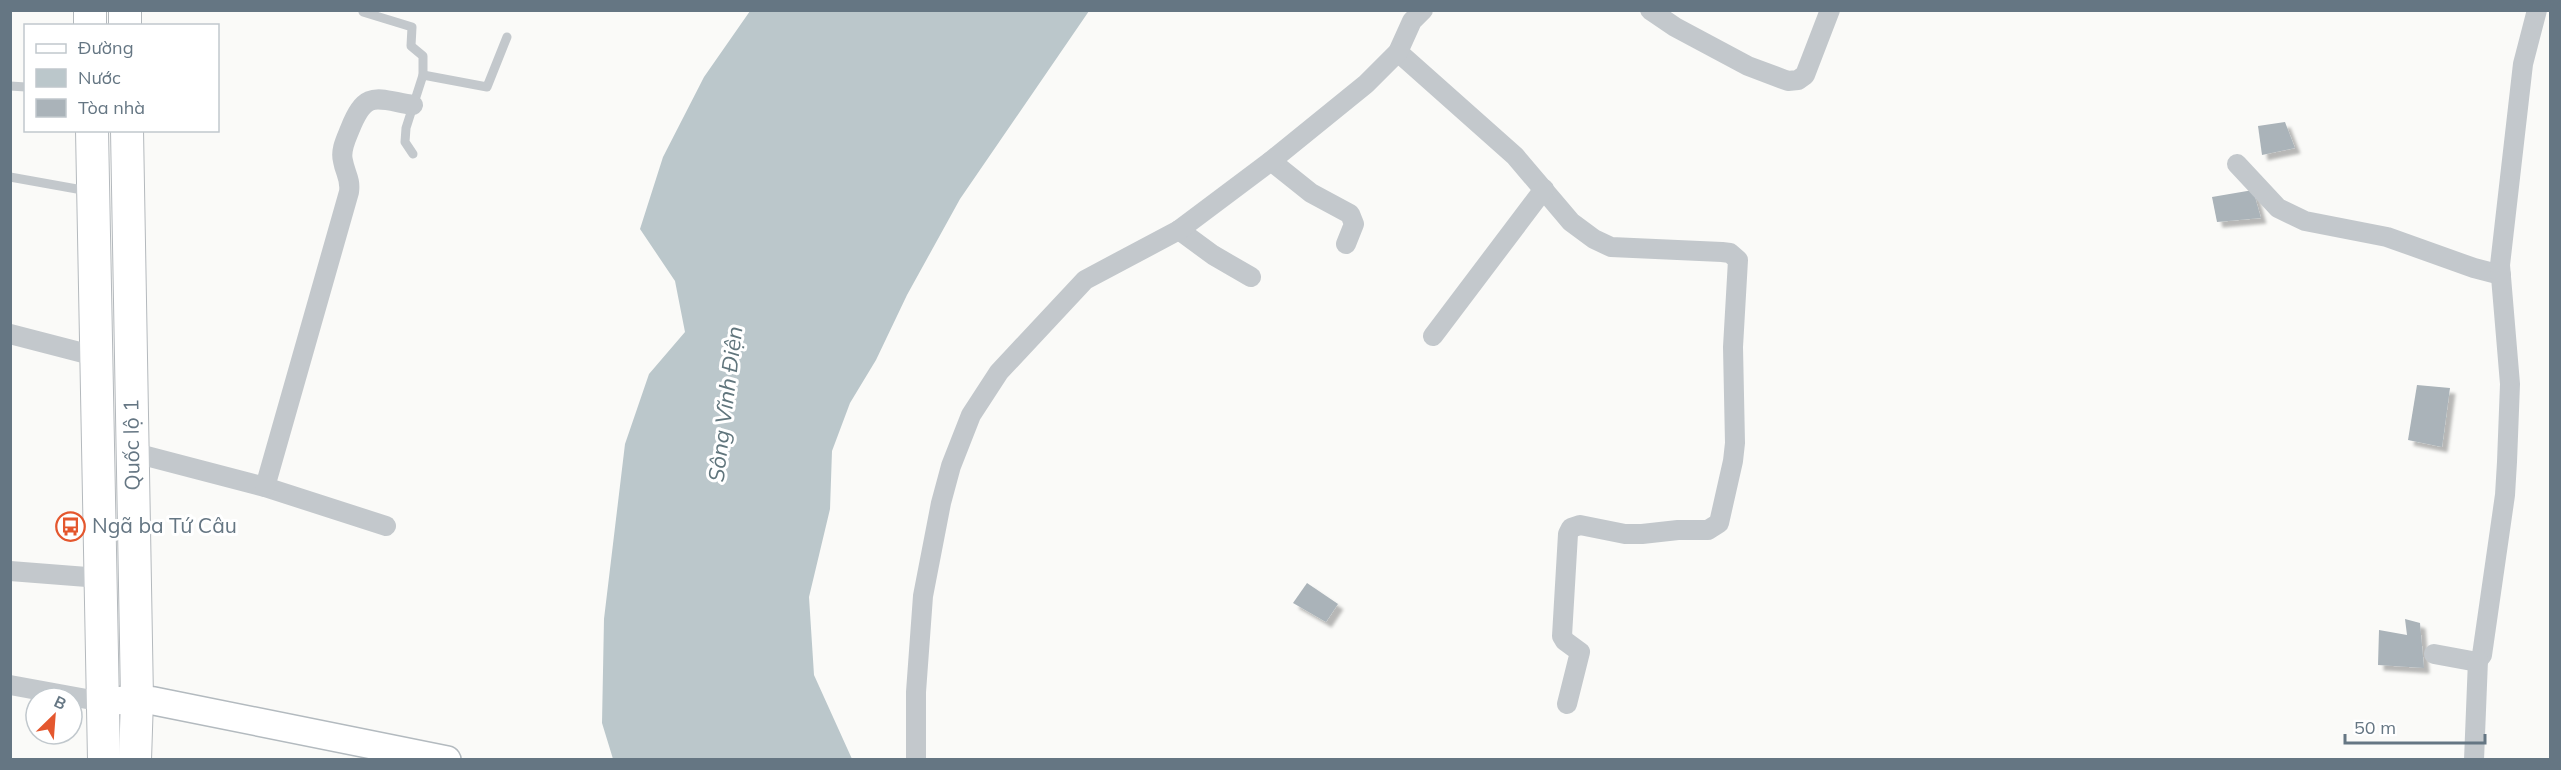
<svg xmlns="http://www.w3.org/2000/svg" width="2561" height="770" viewBox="0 0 2561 770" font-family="Mulish,sans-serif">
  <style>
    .water { fill: #bbc7cb }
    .building { fill: #aab3b9; filter: url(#shadow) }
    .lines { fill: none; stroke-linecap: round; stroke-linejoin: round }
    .secondary-casing { stroke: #b3babf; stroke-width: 30 }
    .trunk-casing { stroke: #b4b9bd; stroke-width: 34 }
    .service { stroke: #c3c8cc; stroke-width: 9 }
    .minor { stroke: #c3c8cc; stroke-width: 20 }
    .secondary { stroke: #fff; stroke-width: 27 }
    .trunk { stroke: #fff; stroke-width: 32 }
    .labels { text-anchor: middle; stroke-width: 6; stroke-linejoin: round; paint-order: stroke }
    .street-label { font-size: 21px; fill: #657683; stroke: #fff }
    .poi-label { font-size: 21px; fill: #657683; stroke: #fff; text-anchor: start }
    .water-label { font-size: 22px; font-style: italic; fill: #60757c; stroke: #fff }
  </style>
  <defs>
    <filter id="shadow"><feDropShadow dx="5.5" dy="5.5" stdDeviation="1.5" flood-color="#0004"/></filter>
  </defs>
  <rect width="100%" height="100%" fill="#fafaf8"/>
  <polygon class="water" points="750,11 1089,11 960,199 907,295 876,360 850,403 832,451 830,509 809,597 814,675 852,759 613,759 602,723 604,619 625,444 649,374 685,332 675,281 640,229 663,157 704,77"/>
  <g class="building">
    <polygon points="2285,122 2295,148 2262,155 2258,126"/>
    <polygon points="2253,190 2261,218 2217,222 2212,197"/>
    <polygon points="2417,385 2450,388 2442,447 2408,440"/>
    <polygon points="1307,583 1338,604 1326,622 1293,603"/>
    <polygon points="2405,619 2420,623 2424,668 2378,665 2379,630 2407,635"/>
  </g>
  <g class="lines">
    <defs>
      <polyline id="secondary" points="103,702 137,699 154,701 447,760"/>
      <g id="trunk">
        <polyline points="90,10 90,26"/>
        <polyline points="125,10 125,26"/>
        <polyline points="92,130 104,760"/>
        <polyline points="127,130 137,699 135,760"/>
      </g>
    </defs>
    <use href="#secondary" class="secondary-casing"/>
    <use href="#trunk" class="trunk-casing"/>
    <g class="service">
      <polyline points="363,12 412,27 411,46 423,56 423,75 406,128 405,142 413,154"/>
      <polyline points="423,75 487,87 507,37"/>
      <polyline points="10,86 26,87"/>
      <polyline points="10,177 88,191"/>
    </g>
    <g class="minor">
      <polyline points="1650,10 1675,27 1748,66 1788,81 1798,80 1805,75 1830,10"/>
      <polyline points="1398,52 1515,156 1571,222 1594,239 1611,247 1722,252 1730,253 1738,260 1733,347 1735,443 1733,461 1719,523 1708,530 1678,530 1642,534 1625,534 1580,525 1571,528 1568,534 1562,636 1565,641 1580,652 1567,704"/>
      <polyline points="1271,161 1311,193 1350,214 1354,224 1346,244"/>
      <polyline points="2237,164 2278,208 2305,221 2387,237 2474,268 2501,275"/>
      <polyline points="1179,230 1213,255 1251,277"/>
      <polyline points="10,334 95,356"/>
      <polyline points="1433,336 1544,189"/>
      <polyline points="131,452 265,487 386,526"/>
      <path d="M265,487l84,-295c2,-13 -4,-19 -6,-31 -3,-11 3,-22 7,-32 16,-40 26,-30 63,-24"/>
      <polyline points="10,571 100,578"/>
      <polyline points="2434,654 2472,661 2478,660 2482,655 2505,495 2507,462 2510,384 2500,265 2523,64 2537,10"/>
      <polyline points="10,685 103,702"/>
      <polyline points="916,760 916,692 923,596 941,503 951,466 971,415 999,372 1085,280 1179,230 1271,161 1366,84 1398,52 1412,21 1423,10"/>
      <polyline points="2474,760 2478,660"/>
    </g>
    <use href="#secondary" class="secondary"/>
    <use href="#trunk" class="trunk"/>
  </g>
  <defs>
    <symbol id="bus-ring" viewBox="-11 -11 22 22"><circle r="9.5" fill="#fff" stroke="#e4572e" stroke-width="1.5"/><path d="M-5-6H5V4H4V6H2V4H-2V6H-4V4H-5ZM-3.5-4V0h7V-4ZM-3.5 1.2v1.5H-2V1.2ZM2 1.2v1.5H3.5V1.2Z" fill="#e4572e"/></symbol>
  </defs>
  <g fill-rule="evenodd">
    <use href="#bus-ring" x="54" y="510" width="33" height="33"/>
  </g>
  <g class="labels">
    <g class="street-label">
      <text transform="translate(132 445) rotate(-91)" y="7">Quốc lộ 1</text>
    </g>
    <g class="poi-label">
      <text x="92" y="533">Ngã ba Tứ Câu</text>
    </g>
    <g class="water-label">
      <text transform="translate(725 404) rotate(-83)" y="8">Sông Vĩnh Điện</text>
    </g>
  </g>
  <rect width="2561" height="770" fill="none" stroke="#657683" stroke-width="24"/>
  <rect x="24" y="24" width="195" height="108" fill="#ffffff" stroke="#c1c8cd" stroke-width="1.5"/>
  <rect x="36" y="44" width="30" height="9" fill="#ffffff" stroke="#c1c8cd" stroke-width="1.5"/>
  <text x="78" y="54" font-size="18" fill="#657683">Đường</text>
  <rect x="36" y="69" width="30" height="18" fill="#bbc7cb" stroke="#c1c8cd" stroke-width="1.5"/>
  <text x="78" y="84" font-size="18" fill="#657683">Nước</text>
  <rect x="36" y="99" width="30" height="18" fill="#aab3b9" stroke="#c1c8cd" stroke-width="1.5"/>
  <text x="78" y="114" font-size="18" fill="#657683">Tòa nhà</text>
  <g transform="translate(54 716) rotate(25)"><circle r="28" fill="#ffffff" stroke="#c1c8cd" stroke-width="1.5"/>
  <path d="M0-4.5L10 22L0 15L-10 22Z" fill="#e4572e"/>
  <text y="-9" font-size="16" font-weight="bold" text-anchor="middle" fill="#657683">B</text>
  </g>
  <path d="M2345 734v9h140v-9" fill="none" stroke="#657683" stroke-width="3"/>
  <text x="2354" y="734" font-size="18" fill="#657683" stroke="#ffffff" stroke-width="4.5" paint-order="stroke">50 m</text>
</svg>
